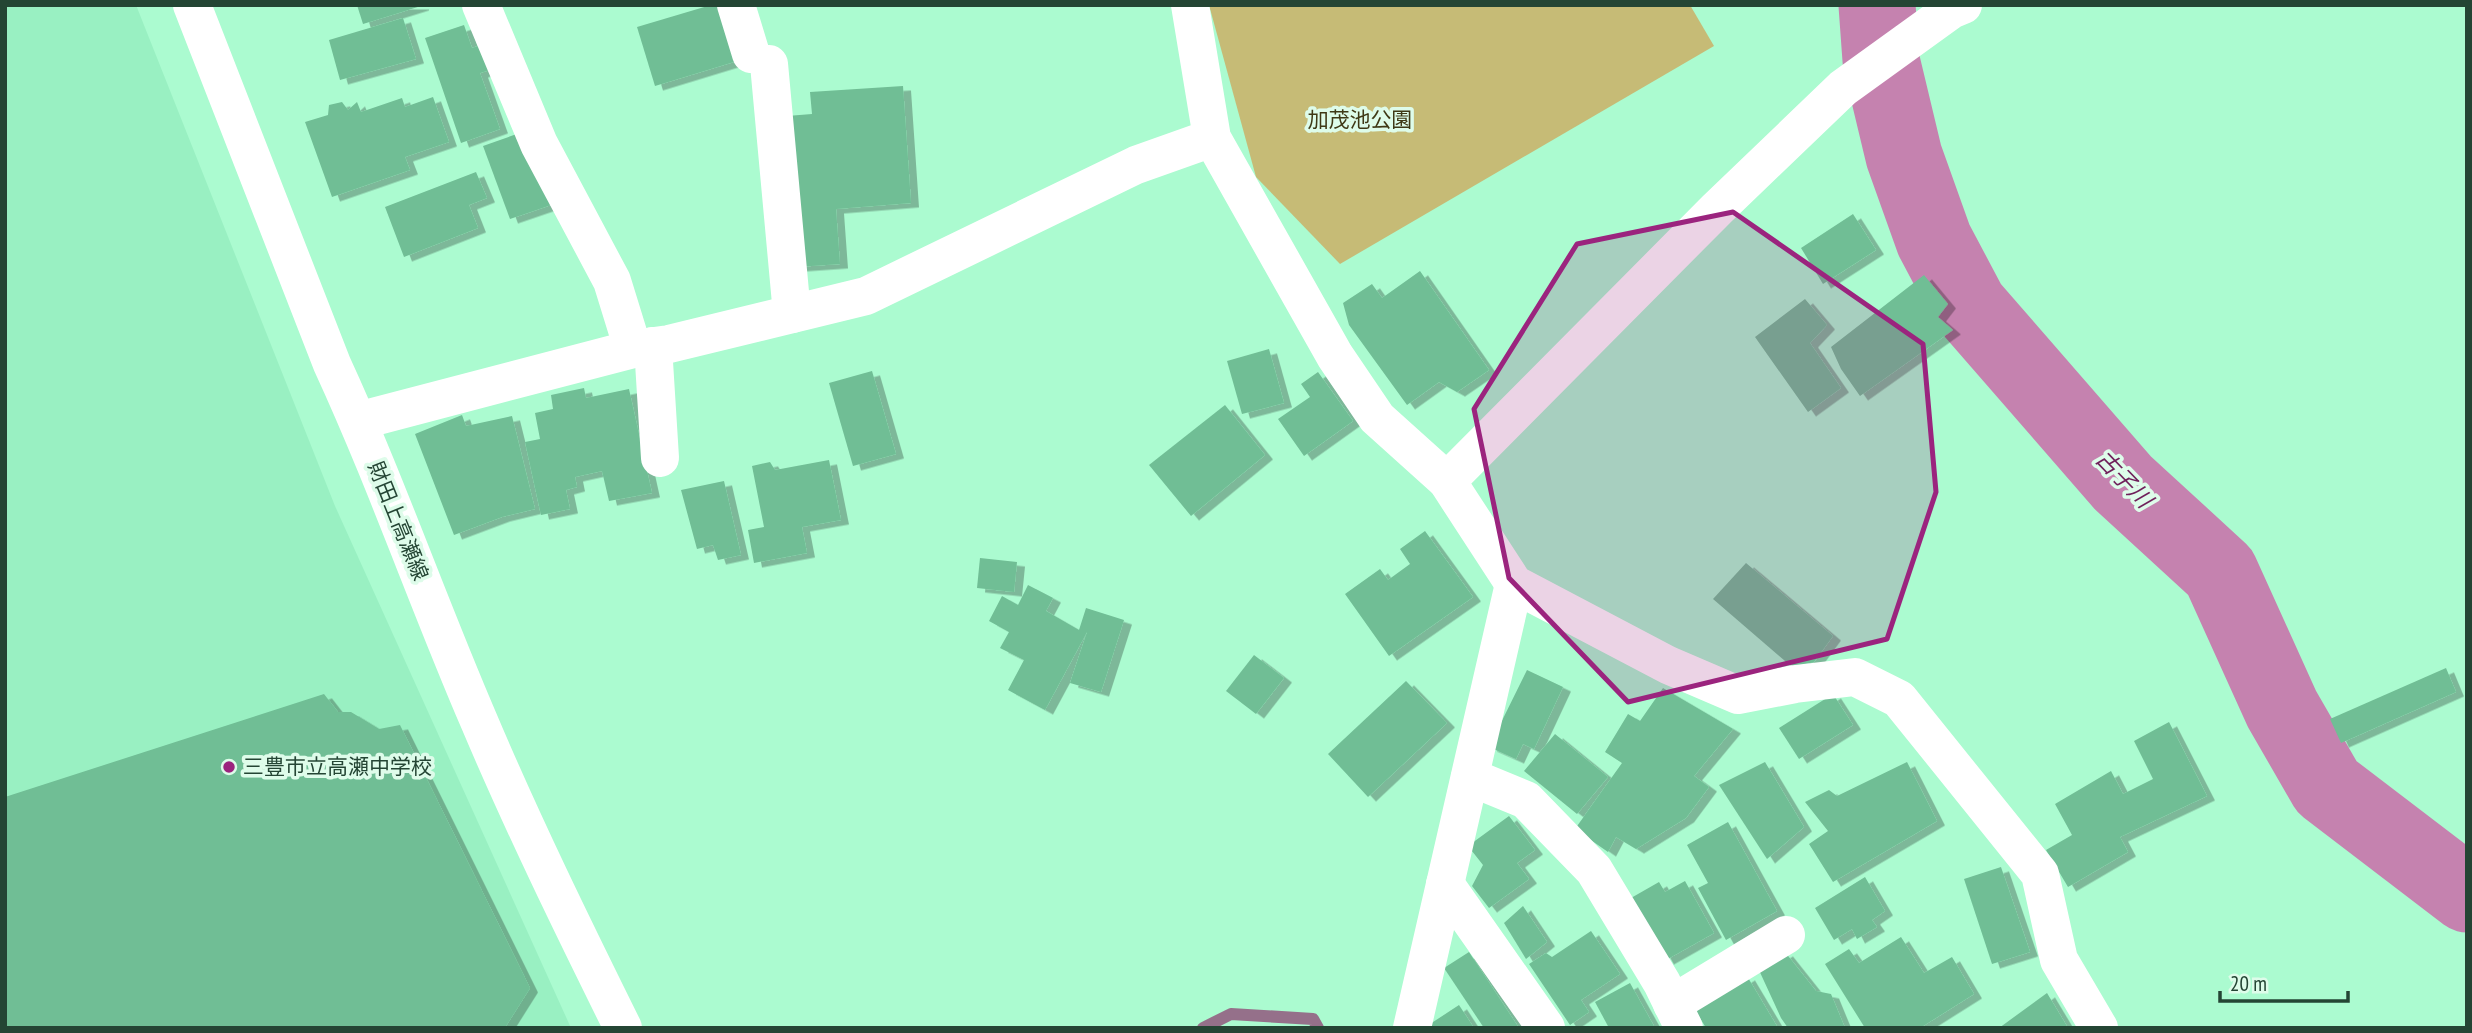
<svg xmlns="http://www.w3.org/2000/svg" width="2472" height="1033" viewBox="0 0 2472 1033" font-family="'PT Sans Narrow','Noto Sans JP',sans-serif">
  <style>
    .built { fill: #99f0c2 }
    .green { fill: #c6bb76 }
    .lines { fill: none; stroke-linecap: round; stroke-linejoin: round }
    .stream { stroke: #95708a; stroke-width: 12 }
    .river { stroke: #c582af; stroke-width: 77 }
    .building { fill: #70be95; filter: url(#shadow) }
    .minor { stroke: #fff; stroke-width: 38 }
    .secondary { stroke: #fff; stroke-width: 38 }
    .marked { fill: #9b247e; fill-opacity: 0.2; stroke: #9b247e; stroke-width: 5; stroke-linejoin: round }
    .poi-dot { fill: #9b247e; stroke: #defcea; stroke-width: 2.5 }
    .labels { text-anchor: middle; stroke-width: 7; stroke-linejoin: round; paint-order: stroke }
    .park-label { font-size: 21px; fill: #3f3916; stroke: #defcea }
    .street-label { font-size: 21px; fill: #244534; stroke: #defcea }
    .poi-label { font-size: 21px; fill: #244534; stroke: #defcea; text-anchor: start }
    .water-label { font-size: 23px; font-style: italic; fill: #6f1f5a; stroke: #defcea }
  </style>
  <defs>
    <filter id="shadow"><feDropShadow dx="8" dy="4.5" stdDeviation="0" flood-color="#0004"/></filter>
  </defs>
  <rect width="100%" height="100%" fill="#abfbd0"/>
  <polygon class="built" points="5,5 136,5 335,506 571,1028 5,1028"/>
  <polygon class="green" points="1209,5 1690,5 1714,46 1340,264 1256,177"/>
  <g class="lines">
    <polyline class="stream" points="1203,1028 1231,1014 1313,1019 1318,1028"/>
    <polyline class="river" points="1877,5 1881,60 1904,156 1934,240 1969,306 2123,483 2220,572 2282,709 2327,787 2467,894"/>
  </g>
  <g class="building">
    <polygon points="357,5 421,5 421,6 363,24"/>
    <polygon points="711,5 720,5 737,61 655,86 637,27"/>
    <polygon points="403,18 416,59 340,80 329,40"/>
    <polygon points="464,25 472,48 484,44 493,69 480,73 500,129 461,143 425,38"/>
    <polygon points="903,86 911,203 836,209 840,264 797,267 787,116 812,114 810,92"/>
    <polygon points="433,97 449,142 405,157 410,170 332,197 305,122 328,115 329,105 342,102 348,110 357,102 361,112 402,98 405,107"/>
    <polygon points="528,130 554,204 510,219 483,146"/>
    <polygon points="476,172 487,198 469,205 478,228 404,257 385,207"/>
    <polygon points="1853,214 1876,250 1823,284 1801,248"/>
    <polygon points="1420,271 1489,370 1457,392 1439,382 1407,405 1349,325 1343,303 1372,284 1382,298"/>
    <polygon points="1924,275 1948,304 1938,317 1953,330 1860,396 1841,369 1831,347"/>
    <polygon points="1805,299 1827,325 1810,343 1841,388 1808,412 1755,337"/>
    <polygon points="1269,349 1284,403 1242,414 1227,361"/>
    <polygon points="872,371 896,454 853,466 829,383"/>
    <polygon points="1318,372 1353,421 1304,456 1278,419 1310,397 1301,384"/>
    <polygon points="584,388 586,398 629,389 652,493 609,501 602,471 575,477 577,487 566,490 570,509 541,515 525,442 540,439 535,413 553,409 551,395"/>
    <polygon points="1225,405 1265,455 1191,516 1149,465"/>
    <polygon points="462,415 466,426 512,416 535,509 502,517 454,535 415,434"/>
    <polygon points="829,460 841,520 802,527 807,553 754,563 748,530 764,527 752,466 770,462 775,470"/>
    <polygon points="724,481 741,555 718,560 713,545 697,549 681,490"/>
    <polygon points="1425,531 1473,597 1389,656 1345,594 1380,569 1388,580 1410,564 1400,549"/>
    <polygon points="980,558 1017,562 1014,592 977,588"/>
    <polygon points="1746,563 1833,636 1814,662 1792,667 1713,599"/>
    <polygon points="1028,585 1053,598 1046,611 1079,630 1086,608 1124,620 1101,692 1070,683 1087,632 1045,710 1008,690 1024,660 1000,648 1009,632 989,621 1002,596 1018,605"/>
    <polygon points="1254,655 1284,678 1256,714 1226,691"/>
    <polygon points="2446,668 2456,692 2341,743 2330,719"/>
    <polygon points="1527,670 1563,687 1534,749 1523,744 1516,759 1489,747"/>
    <polygon points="1406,681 1447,723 1368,797 1328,754"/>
    <polygon points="1663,688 1733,729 1694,776 1709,787 1686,818 1636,849 1616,837 1608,852 1575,829 1622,763 1605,752 1628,714 1640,721"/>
    <polygon points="324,694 338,712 351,712 379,729 400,725 530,988 506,1026 507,1028 5,1028 5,797"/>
    <polygon points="1833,694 1853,725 1799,759 1779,728"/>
    <polygon points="2169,722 2207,796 2120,837 2128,852 2068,887 2046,850 2072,835 2055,804 2111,771 2123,794 2153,779 2134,741"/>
    <polygon points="1555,734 1608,777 1577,814 1524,771"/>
    <polygon points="1765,762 1804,827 1767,859 1719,785"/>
    <polygon points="1907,762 1937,821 1833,882 1809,844 1828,831 1805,802 1829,790 1837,796"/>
    <polygon points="1509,816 1535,850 1517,863 1529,879 1489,908 1472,886 1483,865 1468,846"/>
    <polygon points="1728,822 1777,911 1726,940 1698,888 1708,883 1687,845"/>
    <polygon points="2001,867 2030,952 1992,964 1964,879"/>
    <polygon points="1865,877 1885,911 1872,920 1877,927 1857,939 1852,929 1834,940 1815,908"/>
    <polygon points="1685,881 1714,933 1666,960 1631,898 1659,882 1665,892"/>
    <polygon points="1523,906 1547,942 1526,959 1504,923"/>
    <polygon points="1591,931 1620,974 1581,1000 1589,1012 1570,1025 1529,964 1546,953 1552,957"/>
    <polygon points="1901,937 1924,973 1952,957 1974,994 1920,1028 1865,1028 1825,964 1849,949 1859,963"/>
    <polygon points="1469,952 1519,1028 1484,1028 1444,968"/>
    <polygon points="1785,952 1816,991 1831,994 1845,1028 1788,1028 1781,1018 1758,968"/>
    <polygon points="1747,976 1778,1028 1706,1028 1694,1008"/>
    <polygon points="1630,983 1655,1028 1609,1028 1595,1002"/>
    <polygon points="2047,993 2068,1028 1999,1028"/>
    <polygon points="1459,1005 1474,1028 1429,1028 1427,1026"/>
  </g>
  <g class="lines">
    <g class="minor">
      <polyline points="481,5 539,144 612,281 633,349"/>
      <polyline points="736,5 751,54"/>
      <polyline points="1190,5 1212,138 1335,356 1377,418 1447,481 1514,584 1668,665 1738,695 1795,684 1855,677 1899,699 2040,874 2059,960 2099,1028"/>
      <polyline points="769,64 792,314"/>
      <polyline points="653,346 660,458"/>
      <polyline points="358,421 633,349 669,344 866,296 1136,165 1212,138"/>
      <polyline points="1447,481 1717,209 1843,88 1951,10 1963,5"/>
      <polyline points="1470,777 1526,800 1594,870 1662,983 1684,1028"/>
      <polyline points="1445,884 1546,1028"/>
      <polyline points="1672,1004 1786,935"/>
      <polyline points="1412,1028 1514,584"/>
    </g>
    <path class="secondary" d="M192,5l140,359c54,117 96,239 147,357 44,104 94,206 144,307"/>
  </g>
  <path class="marked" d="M1733,212l190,132 13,148 -49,147 -259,63 -119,-124 -35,-169 103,-165z"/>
  <circle class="poi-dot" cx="229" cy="767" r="7"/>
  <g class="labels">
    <g class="park-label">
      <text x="1360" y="127">加茂池公園</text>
    </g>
    <g class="street-label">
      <text transform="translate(398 521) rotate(68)" y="7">財田上高瀬線</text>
    </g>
    <g class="poi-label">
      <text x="243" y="774">三豊市立高瀬中学校</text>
    </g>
    <g class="water-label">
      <text transform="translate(2124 479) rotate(46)" y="8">古子川</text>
    </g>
  </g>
  <rect width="2472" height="1033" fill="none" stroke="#244534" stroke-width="14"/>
  <path d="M2220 991v10h128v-10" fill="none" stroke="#244534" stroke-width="3.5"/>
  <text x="2230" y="991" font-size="21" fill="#244534" stroke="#defcea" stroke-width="5" paint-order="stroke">20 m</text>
</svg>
